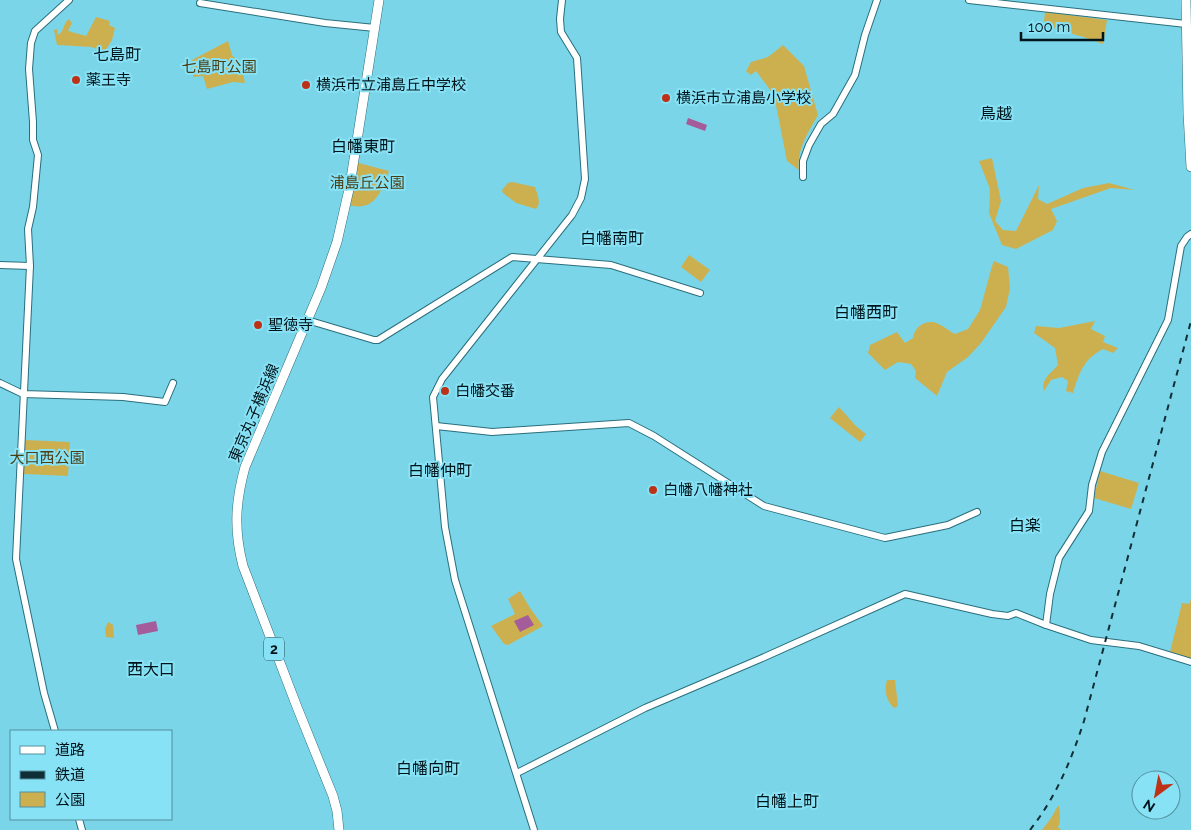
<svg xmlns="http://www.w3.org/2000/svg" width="1191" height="830" viewBox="0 0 1191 830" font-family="Raleway,'Noto Sans JP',sans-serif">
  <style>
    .green { fill: #ccb050 }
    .water { fill: #a55c9a }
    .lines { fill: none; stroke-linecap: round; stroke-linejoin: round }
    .minor-casing { stroke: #296f7d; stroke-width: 8 }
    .major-casing { stroke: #296f7d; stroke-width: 10 }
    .minor { stroke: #fff; stroke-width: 6 }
    .major { stroke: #fff; stroke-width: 9 }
    .rail { stroke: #102e36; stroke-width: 2; stroke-dasharray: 6 6; stroke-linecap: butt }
    .poi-dot { fill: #bd3216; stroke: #88e2f5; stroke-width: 2 }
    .labels { text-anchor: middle; stroke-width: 4; stroke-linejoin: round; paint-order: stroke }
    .shield { fill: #88e2f5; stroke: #29525c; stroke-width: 1 }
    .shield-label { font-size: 14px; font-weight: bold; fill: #00151b }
    .park-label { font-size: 15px; fill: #4b3e13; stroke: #88e2f5 }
    .poi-label { font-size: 15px; fill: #00151b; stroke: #88e2f5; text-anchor: start }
    .street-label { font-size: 15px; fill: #00151b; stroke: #88e2f5 }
    .neighbourhood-label { font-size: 16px; fill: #00151b; stroke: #88e2f5 }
  </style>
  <rect width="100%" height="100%" fill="#7bd5e8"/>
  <g class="green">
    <path d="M1045,12l62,8 -4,24c-9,-3 -18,-7 -27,-9 -12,-4 -23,-5 -32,-14z"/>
    <path d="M96,17l14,4 -1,4 6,3 -3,12 -7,11 -14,-4 -34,-2 -3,-15 3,-1 1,6c6,-3 5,-12 11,-16l3,4 -4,8 18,5z"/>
    <polygon points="228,41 232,55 241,65 245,83 233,82 207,89 203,76 193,77 192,60"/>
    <path d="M783,45l21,21 14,49c-9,16 -22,35 -19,55l-12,-9 -13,-66 -18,-24 -5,4 -5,-4 5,-9 17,-5z"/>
    <polygon points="992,158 1001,201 995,221 1003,230 1016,231 1039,185 1038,199 1047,204 1083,188 1109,183 1135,190 1111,188 1051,209 1057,221 1053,230 1016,249 1002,245 989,213 990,189 979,161"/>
    <path d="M355,162l34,9c-8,21 -14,41 -41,34z"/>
    <path d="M512,182l23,5c2,7 7,16 1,22l-20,-6 -13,-10 -1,-3 6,-7z"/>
    <polygon points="689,255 710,270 701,282 681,267"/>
    <path d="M994,261l14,6 2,21 -4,19 -25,36 -13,14 -21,15 -10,24 -22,-18 1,-7 -5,-7 -13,-2 -13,8 -17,-17 2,-8 27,-13 8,11 8,-5c1,-10 10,-17 20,-16 7,1 16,9 22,12l13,-5 12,-19 12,-44z"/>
    <path d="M1095,321l-4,8 14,7 -2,6 15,6 -5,5 -10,-4c-20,10 -24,25 -30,44l-7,-2 2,-10 -6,-4 -11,3 -7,11c-4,-11 7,-18 14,-26l-3,-17 -21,-15 2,-7 23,2z"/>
    <polygon points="839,407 856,426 866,434 860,442 830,418"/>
    <polygon points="25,440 70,442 68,476 24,474"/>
    <polygon points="1100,471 1139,483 1131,509 1094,498"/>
    <polygon points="520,591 530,608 543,626 508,645 504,644 491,626 515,614 508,599"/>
    <polygon points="1191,599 1191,659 1170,652 1182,603 1189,604"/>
    <polygon points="108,622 113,625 114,638 106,637 105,629"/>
    <path d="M887,680h8l3,26 -4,2c-8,-7 -10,-18 -7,-28z"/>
    <path d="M1058,806h1c1,7 2,16 -1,21l3,3h-19l9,-12z"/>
  </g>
  <g class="water">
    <polygon points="688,118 707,125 705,131 686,124"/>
    <polygon points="528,615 534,625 520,632 514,621"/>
    <polygon points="156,621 158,631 138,635 136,625"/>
  </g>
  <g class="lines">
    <defs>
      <g id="minor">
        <polyline points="969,0 1186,24"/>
        <polyline points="200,3 325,23 375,28"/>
        <polyline points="803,177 803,161 809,145 821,124 833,114 855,75 865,35 877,0"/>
        <polyline points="0,265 30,266"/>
        <polyline points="307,320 374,340 378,340 512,257 611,265 700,293"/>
        <polyline points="0,383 23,394 123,397 165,402 173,383"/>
        <polyline points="436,426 492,432 629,423 654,436 764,506 885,538 948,525 977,512"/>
        <polyline points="1046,625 1050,594 1059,558 1089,511 1092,485 1102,452 1168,320 1181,246 1187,237 1191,234"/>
        <polyline points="55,731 44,693 16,559 30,266 28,229 33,207 38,155 33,140 33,122 29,69 31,43 35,31 69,0"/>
        <polyline points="517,773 645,708 760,659 905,594 992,614 1008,616 1016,613 1046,625 1091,640 1139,646 1191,662"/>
        <polyline points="79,819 82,830"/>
        <polyline points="534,830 455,580 445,527 433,397 442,379 572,215 581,198 585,179 577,58 561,32 560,19 562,0"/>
      </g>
      <g id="major">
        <polyline points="1186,0 1188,113 1191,167"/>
        <path d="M339,830l-2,-19 -4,-15 -36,-89 -54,-141c-9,-35 -8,-63 2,-99l76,-179 16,-46 13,-57 29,-185"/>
      </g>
    </defs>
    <use href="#minor" class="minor-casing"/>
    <use href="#major" class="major-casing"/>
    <use href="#minor" class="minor"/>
    <use href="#major" class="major"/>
    <path class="rail" d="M1030,830c26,-33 41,-69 54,-109l107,-400"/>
  </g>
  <g class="poi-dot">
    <circle cx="76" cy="80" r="5"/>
    <circle cx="306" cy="85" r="5"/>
    <circle cx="666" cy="98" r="5"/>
    <circle cx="258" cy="325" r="5"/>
    <circle cx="445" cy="391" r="5"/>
    <circle cx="653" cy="490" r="5"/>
  </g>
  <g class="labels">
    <rect class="shield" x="264" y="637.5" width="20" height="23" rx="4"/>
    <g class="shield-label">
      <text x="274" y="654">2</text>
    </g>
    <g class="park-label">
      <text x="219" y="72">七島町公園</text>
      <text x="367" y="188">浦島丘公園</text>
      <text x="47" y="463">大口西公園</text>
    </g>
    <g class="poi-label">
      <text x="86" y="85">薬王寺</text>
      <text x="316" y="90">横浜市立浦島丘中学校</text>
      <text x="676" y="103">横浜市立浦島小学校</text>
      <text x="268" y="330">聖徳寺</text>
      <text x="455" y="396">白幡交番</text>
      <text x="663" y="495">白幡八幡神社</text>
    </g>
    <g class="street-label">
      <text transform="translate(254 413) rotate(-67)" y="5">東京丸子横浜線</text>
    </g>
    <g class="neighbourhood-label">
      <text x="117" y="60">七島町</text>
      <text x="996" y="119">鳥越</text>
      <text x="363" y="152">白幡東町</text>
      <text x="612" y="244">白幡南町</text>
      <text x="866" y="318">白幡西町</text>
      <text x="440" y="476">白幡仲町</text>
      <text x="1025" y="531">白楽</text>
      <text x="151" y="675">西大口</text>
      <text x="428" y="774">白幡向町</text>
      <text x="787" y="807">白幡上町</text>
    </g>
  </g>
  <rect x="10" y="730" width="162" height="90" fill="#88e2f5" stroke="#52909e"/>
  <rect x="20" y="746" width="25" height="8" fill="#ffffff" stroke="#52909e"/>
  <text x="55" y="755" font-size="15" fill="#00151b">道路</text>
  <rect x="20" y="771" width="25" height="8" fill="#102e36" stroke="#52909e"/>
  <text x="55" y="780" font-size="15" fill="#00151b">鉄道</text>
  <rect x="20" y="792" width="25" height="15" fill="#ccb050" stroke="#52909e"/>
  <text x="55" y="805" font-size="15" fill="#00151b">公園</text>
  <g transform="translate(1156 795) rotate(212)"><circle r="24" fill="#88e2f5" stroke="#52909e"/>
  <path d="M0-4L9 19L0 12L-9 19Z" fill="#bd3216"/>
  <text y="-8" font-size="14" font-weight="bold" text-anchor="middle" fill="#00151b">N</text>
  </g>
  <path d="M1021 32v8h82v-8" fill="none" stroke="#00151b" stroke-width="2.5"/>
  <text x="1028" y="32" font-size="15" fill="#00151b" stroke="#88e2f5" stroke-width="4" paint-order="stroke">100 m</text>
</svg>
